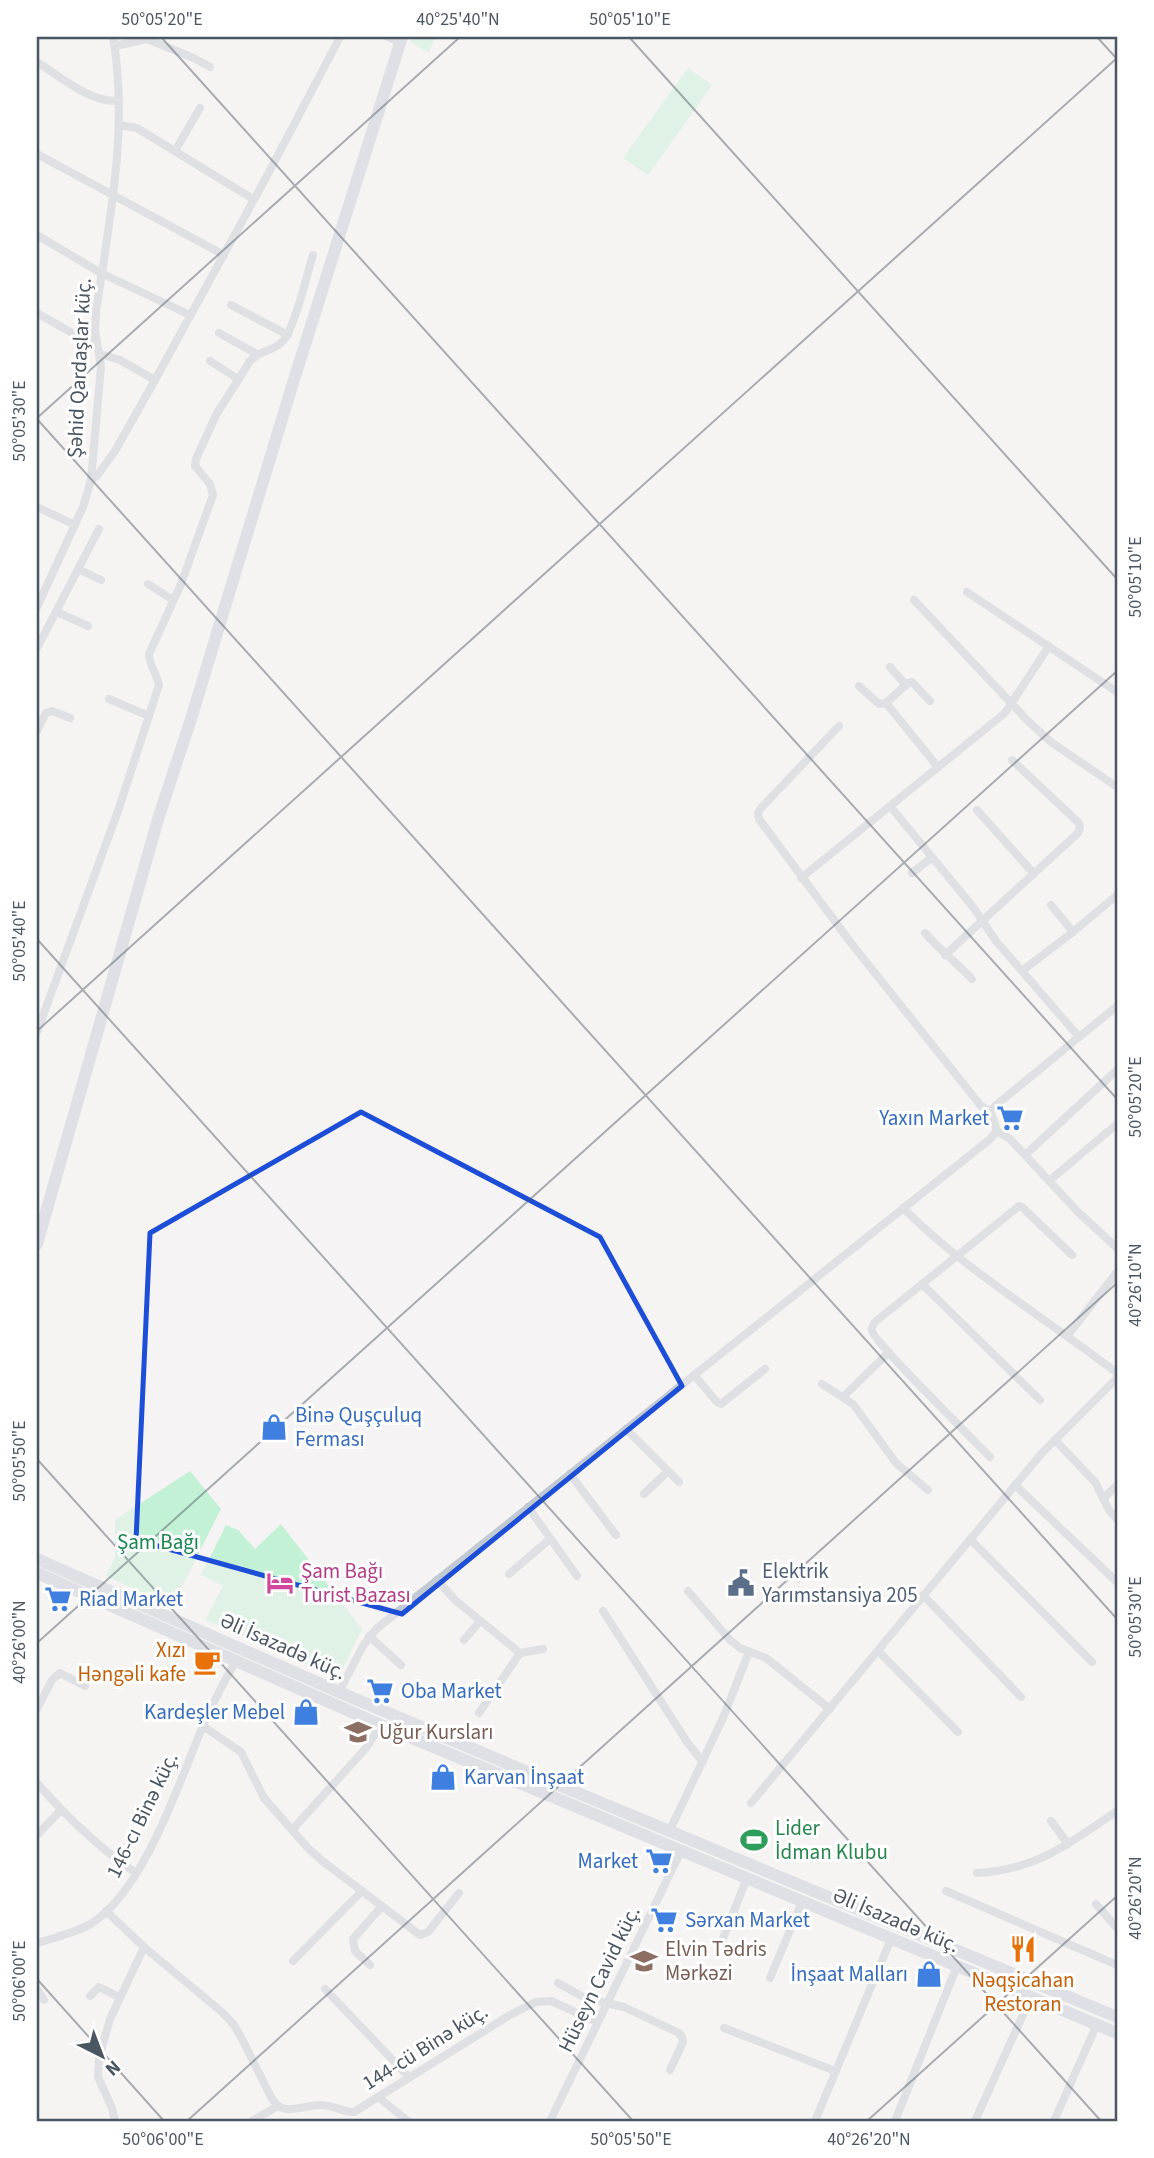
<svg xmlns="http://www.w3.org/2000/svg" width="1154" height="2158" viewBox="0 0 1154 2158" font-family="'Source Sans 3',sans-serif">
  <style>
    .green { fill: #c3f1d5 }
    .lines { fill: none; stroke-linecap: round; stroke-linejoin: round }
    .street { stroke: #c1cad2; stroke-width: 8 }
    .secondary { stroke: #c1cbd6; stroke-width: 12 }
    .marked { fill: none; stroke: #1d4ed8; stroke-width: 5; stroke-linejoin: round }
    .ticks { fill: none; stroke: #4a5661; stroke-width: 2; stroke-opacity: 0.45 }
    .labels { text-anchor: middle; stroke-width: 6; stroke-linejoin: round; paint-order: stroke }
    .street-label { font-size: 21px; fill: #4a5661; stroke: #fff }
    .shop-label { font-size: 21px; fill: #366cbe; stroke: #fff; text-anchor: start }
    .park-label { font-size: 21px; fill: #17864f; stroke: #fff }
    .hotel-label { font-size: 21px; fill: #b23c85; stroke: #fff; text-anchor: start }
    .service-label { font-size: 21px; fill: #4e5e75; stroke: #fff; text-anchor: start }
    .food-label { font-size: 21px; fill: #c56008; stroke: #fff; text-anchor: end }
    .education-label { font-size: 21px; fill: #785e54; stroke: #fff; text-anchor: start }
    .leisure-label { font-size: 21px; fill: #27864d; stroke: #fff; text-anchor: start }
    .neatline { fill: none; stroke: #4a5661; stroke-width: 2.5 }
    .ticks-label { font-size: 18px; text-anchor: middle; fill: #4a5661 }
  </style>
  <rect width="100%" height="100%" fill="#f5f3f3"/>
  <g class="green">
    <polygon points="412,37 435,37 429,53 411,42"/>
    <polygon points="688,68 712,85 648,175 623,158"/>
    <polygon points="190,1471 221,1509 172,1606 106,1576 115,1557 115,1520"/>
    <polygon points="281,1524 362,1629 338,1678 205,1620 223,1586 201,1575 226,1525 238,1530 255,1549"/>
  </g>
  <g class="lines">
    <g class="street">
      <polyline points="388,37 400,42"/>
      <polyline points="115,46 147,39 194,58 210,67"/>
      <path d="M37,62c24,15 52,40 81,39"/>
      <polyline points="119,125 137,128 253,199"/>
      <polyline points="175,151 200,108"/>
      <polyline points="37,154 224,255"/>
      <polyline points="37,235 101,273 190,315"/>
      <polyline points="231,305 288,335"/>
      <polyline points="37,313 79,337 97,342"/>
      <polyline points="219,333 257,354"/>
      <polyline points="100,354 120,360 155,380"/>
      <polyline points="210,361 238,379"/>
      <polyline points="91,480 97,476 115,451 155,380 268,174 340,37"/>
      <polyline points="37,507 75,525"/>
      <polyline points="78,569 101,580"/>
      <polyline points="148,584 173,600"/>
      <polyline points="967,592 1117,692"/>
      <polyline points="914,600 1029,722 1051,742 1117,787"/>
      <path d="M37,607l46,-100 8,-27 10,-113 -6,-36 1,-19c13,-91 33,-183 17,-275"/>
      <polyline points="57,612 88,626"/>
      <polyline points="37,648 99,529"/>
      <polyline points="890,667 906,685"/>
      <polyline points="859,686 879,704 886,703"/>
      <polyline points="109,699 149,716"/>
      <polyline points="930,701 912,682 908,683 886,703 938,767"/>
      <polyline points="839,726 761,808 758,813 759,819 851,943 981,1106 991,1112"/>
      <polyline points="37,731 46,713 52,711 70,718"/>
      <polyline points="890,806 973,907 996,941 1079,1037"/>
      <polyline points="977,810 1034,874"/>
      <polyline points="912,873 931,858"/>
      <polyline points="801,878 1005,713 1049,646"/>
      <polyline points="1051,905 1073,932"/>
      <path d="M925,933c15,17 32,30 47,46"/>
      <polyline points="945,955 1078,833 1080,828 1079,823 1012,760"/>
      <polyline points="1023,970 1073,932 1117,895"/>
      <path d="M37,1032l81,-221 41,-126c-2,-11 -10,-20 -10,-31l32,-70 32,-89 -3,-11 -15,-18 1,-7 20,-44 34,-54c11,-12 22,-9 32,-19 12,-11 25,-68 31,-87"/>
      <polyline points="997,1131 1010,1139 1078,1212 1117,1248"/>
      <polyline points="1025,1155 1117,1070"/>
      <polyline points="1049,1181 1117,1124"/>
      <path d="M903,1208c63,63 144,111 214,165"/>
      <polyline points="922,1284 1040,1400"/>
      <polyline points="1068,1335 1117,1272"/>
      <polyline points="694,1375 717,1402 721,1404 765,1369"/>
      <polyline points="822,1384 853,1404 896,1463 928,1490"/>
      <polyline points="843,1397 889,1352"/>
      <polyline points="626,1429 679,1482"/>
      <polyline points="1055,1440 1095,1482 1109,1510 1117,1519"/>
      <path d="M990,1457c-15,-16 -116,-115 -118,-126 -1,-4 1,-6 3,-9l144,-116 3,1 50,48"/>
      <polyline points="570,1474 616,1535"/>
      <polyline points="1015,1485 1117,1582"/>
      <polyline points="644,1494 668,1471"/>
      <polyline points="1104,1498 1117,1485"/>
      <polyline points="528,1507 577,1576"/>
      <polyline points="970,1539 1092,1662"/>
      <polyline points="509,1574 550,1539"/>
      <polyline points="437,1580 455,1600 520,1653 479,1713"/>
      <polyline points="688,1591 730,1640 740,1648 766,1658 830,1709"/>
      <polyline points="923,1595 1021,1697"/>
      <polyline points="603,1611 687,1742 703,1762"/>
      <polyline points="369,1636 401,1665"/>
      <polyline points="464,1640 480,1621"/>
      <polyline points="878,1651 958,1732"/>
      <polyline points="520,1653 543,1649"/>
      <polyline points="339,1692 363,1646 376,1629 989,1140 997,1131 991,1112 995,1106 1117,1006"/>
      <polyline points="37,1709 52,1680 60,1673 85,1686"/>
      <polyline points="203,1726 241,1752 264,1798 307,1847 321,1860 420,1935 428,1932 459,1893"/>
      <path d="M37,1783c29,33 62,65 99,90"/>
      <polyline points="751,1803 1042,1453 1117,1378"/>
      <polyline points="1051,1821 1068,1844"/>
      <polyline points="292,1830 366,1748 381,1725"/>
      <polyline points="669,1832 723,1718 749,1652"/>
      <polyline points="37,1835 61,1810"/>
      <path d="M977,1873c60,-3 93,-30 140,-62"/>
      <polyline points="946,1891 1117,1965"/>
      <polyline points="1096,1904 1117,1928"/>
      <path d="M106,1911l38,36 79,66 11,12 8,14 30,60c4,5 7,9 14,10 11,1 23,-4 35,-4 12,0 22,7 33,7l156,-97 26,-13 15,-1 46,21"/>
      <polyline points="722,1941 747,1878"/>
      <path d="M37,1943c18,-6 39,-10 55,-20 52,-33 87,-140 110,-195 10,-24 22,-46 34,-68"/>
      <polyline points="293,1961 362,1891"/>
      <polyline points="370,1965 355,1951 353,1939 382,1906"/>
      <polyline points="770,1978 802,1902"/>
      <polyline points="558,1983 585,1998 624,2007 679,2033 682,2037 683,2042 670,2070"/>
      <polyline points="37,1989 44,2000"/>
      <polyline points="325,1989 408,2076"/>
      <polyline points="90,1996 99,1987 119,1997"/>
      <polyline points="724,2028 835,2071"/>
      <polyline points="378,2097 408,2121"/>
      <polyline points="115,2121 112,2108 98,2077 99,2058 110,2019 144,1947"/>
      <polyline points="252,2121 278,2106"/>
      <polyline points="550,2121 681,1851"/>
      <polyline points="815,2121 891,1939"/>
      <polyline points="895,2121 957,1966"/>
      <polyline points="975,2121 1031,1997"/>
      <polyline points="1054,2121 1097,2024"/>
    </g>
    <g class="secondary">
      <polyline points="37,1244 159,816 191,719 292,386 402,37"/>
      <polyline points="37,1559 339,1692 525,1771 1117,2017"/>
      <polyline points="37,1573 381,1725 1117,2033"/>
    </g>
  </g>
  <path d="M0 0H1154V2158H0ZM361,1112l239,125 82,149 -280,228 -266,-74 14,-307z" fill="#f5f3f3" fill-opacity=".55" fill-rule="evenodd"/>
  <path class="marked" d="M361,1112l239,125 82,149 -280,228 -266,-74 14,-307z"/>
  <path class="ticks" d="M161,37l956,1062M629,37l488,542M1097,37l20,22M37,418l423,-381M37,419l1080,1200M37,939l1064,1182M37,1031l1080,-973M37,1459l596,662M37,1643l1080,-972M37,1979l127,142M187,2121l930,-838M867,2121l250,-225"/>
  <defs>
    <symbol id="supermarket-bare" viewBox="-9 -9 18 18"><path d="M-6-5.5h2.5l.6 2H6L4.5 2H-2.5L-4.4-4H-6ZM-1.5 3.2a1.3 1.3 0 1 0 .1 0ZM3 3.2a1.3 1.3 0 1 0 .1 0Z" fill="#3f7fe0" stroke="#fff" stroke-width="2.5" paint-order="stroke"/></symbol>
    <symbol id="shop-bare" viewBox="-9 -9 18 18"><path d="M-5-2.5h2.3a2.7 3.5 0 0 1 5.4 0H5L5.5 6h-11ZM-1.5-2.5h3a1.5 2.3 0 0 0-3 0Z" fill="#3f7fe0" stroke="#fff" stroke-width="2.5" paint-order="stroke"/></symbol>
    <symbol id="hotel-bare" viewBox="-9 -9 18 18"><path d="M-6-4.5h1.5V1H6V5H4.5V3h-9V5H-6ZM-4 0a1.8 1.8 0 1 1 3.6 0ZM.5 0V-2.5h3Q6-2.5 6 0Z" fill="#d1479c" stroke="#fff" stroke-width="2.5" paint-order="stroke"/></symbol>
    <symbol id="civic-bare" viewBox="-9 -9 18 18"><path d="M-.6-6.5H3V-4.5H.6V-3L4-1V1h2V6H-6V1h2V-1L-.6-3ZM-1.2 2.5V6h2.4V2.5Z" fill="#5c6f8a" stroke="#fff" stroke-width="2.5" paint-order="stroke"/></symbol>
    <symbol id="cafe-bare" viewBox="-9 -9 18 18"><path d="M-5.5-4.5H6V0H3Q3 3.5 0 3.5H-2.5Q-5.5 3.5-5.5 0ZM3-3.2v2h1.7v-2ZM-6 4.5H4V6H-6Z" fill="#e8710a" stroke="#fff" stroke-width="2.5" paint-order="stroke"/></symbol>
    <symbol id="university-bare" viewBox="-9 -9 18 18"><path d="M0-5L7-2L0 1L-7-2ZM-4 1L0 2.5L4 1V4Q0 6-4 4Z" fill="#8d6e63" stroke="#fff" stroke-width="2.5" paint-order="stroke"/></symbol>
    <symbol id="stadium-bare" viewBox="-9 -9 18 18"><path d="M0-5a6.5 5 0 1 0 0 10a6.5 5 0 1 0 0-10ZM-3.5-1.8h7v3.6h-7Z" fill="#2e9e5b" stroke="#fff" stroke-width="2.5" paint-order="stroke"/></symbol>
    <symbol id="restaurant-bare" viewBox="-9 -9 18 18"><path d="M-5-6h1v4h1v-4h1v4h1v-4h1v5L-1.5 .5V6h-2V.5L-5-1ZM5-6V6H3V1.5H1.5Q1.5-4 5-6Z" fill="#e8710a" stroke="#fff" stroke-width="2.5" paint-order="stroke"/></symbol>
  </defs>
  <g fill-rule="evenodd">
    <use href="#supermarket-bare" x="991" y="1099" width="38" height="38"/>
    <use href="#shop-bare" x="255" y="1408" width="38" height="38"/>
    <use href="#hotel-bare" x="261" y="1564" width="38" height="38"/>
    <use href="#civic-bare" x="722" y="1564" width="38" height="38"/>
    <use href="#supermarket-bare" x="39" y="1580" width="38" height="38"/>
    <use href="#cafe-bare" x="188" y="1643" width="38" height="38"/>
    <use href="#supermarket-bare" x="361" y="1672" width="38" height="38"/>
    <use href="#shop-bare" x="287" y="1693" width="38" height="38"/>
    <use href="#university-bare" x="339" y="1713" width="38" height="38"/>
    <use href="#shop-bare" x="424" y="1758" width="38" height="38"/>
    <use href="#stadium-bare" x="735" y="1821" width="38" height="38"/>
    <use href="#supermarket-bare" x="640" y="1842" width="38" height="38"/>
    <use href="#supermarket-bare" x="645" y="1901" width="38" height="38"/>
    <use href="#restaurant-bare" x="1004" y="1930" width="38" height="38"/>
    <use href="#university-bare" x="625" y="1942" width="38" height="38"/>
    <use href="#shop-bare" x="910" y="1955" width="38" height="38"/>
  </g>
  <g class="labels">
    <g class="street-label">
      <text transform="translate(79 368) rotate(-87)" y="7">Şəhid Qardaşlar küç.</text>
      <text transform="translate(283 1646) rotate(24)" y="7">Əli İsazadə küç.</text>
      <text transform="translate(142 1815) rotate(-64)" y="7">146-cı Binə küç.</text>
      <text transform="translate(896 1920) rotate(23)" y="7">Əli İsazadə küç.</text>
      <text transform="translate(599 1979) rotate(-64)" y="7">Hüseyn Cavid küç.</text>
      <text transform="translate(425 2047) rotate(-32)" y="7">144-cü Binə küç.</text>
    </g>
    <g class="shop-label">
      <text x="989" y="1125" text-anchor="end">Yaxın Market</text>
      <text x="295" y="1422">Binə Quşçuluq<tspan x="295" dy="24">Ferması</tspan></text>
      <text x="79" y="1606">Riad Market</text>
      <text x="401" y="1698">Oba Market</text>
      <text x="285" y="1719" text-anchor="end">Kardeşler Mebel</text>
      <text x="464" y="1784">Karvan İnşaat</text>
      <text x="638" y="1868" text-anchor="end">Market</text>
      <text x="685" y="1927">Sərxan Market</text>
      <text x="908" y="1981" text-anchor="end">İnşaat Malları</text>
    </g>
    <g class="park-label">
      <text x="158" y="1549">Şam Bağı</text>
    </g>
    <g class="hotel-label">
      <text x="301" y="1578">Şam Bağı<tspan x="301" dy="24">Turist Bazası</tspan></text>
    </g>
    <g class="service-label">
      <text x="762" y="1578">Elektrik<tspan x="762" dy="24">Yarımstansiya 205</tspan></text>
    </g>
    <g class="food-label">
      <text x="186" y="1657">Xızı<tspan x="186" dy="24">Həngəli kafe</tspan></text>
      <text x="1023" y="1987" text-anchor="middle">Nəqşicahan<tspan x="1023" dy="24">Restoran</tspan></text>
    </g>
    <g class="education-label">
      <text x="379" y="1739">Uğur Kursları</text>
      <text x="665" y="1956">Elvin Tədris<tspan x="665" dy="24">Mərkəzi</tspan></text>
    </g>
    <g class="leisure-label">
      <text x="775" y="1835">Lider<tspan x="775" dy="24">İdman Klubu</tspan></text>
    </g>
  </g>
  <rect width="1154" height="2158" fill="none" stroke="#ffffff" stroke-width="77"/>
  <g transform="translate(102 2056) rotate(138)" stroke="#ffffff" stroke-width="5" paint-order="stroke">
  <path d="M0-5L12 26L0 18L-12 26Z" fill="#4a5661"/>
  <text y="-10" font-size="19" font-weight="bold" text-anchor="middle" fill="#4a5661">N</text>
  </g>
  <rect x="38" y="38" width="1078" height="2082" class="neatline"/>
  <g class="ticks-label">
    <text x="162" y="25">50°05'20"E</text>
    <text x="458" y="25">40°25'40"N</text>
    <text x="630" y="25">50°05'10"E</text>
    <text transform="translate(19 421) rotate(-90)" y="6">50°05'30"E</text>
    <text transform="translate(1135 577) rotate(-90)" y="6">50°05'10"E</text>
    <text transform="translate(19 941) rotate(-90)" y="6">50°05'40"E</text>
    <text transform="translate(1135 1097) rotate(-90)" y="6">50°05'20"E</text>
    <text transform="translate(1135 1285) rotate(-90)" y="6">40°26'10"N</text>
    <text transform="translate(19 1461) rotate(-90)" y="6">50°05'50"E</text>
    <text transform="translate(1135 1617) rotate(-90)" y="6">50°05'30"E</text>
    <text transform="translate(19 1642) rotate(-90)" y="6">40°26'00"N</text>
    <text transform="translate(1135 1898) rotate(-90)" y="6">40°26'20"N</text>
    <text transform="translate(19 1981) rotate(-90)" y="6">50°06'00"E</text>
    <text x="163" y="2145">50°06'00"E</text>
    <text x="631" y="2145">50°05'50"E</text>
    <text x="869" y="2145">40°26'20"N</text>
  </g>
</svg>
